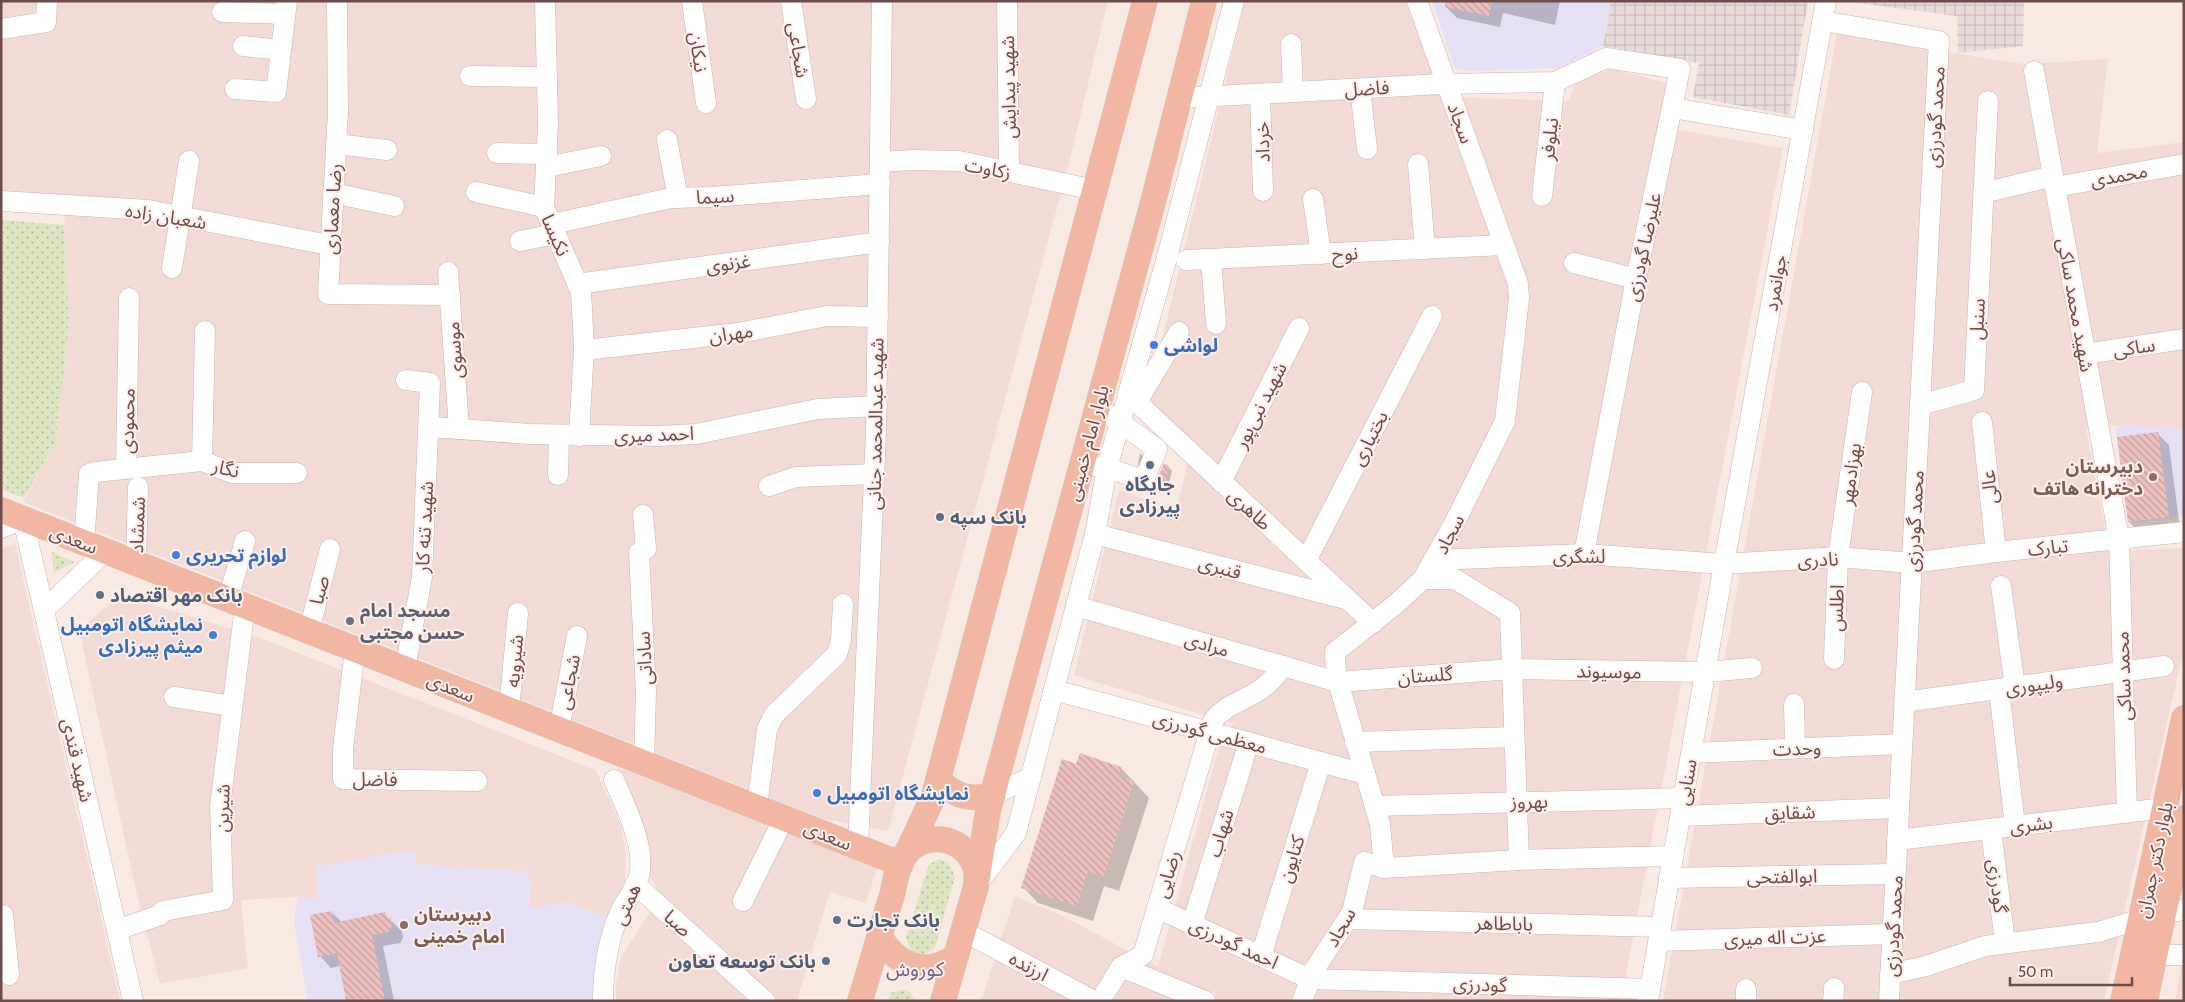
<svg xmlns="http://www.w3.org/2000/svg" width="2185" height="1002" viewBox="0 0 2185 1002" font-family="Cabin,'Noto Sans Arabic',sans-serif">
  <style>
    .residential { fill: #f2dbd5 }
    .industrial { fill: url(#industrial-grid) }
    .education { fill: #e6e0f5 }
    .grass { fill: url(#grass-dots) }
    .shadow { fill: #0003 }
    .building { fill: url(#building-back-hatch) }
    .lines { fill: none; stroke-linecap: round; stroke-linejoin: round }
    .minor-casing { stroke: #cdb3b1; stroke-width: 21 }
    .major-casing { stroke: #d4c9c9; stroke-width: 26 }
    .minor { stroke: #fff; stroke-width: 20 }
    .major { stroke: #f1b7a2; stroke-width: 25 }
    .shop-dot { fill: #3f7fe0; stroke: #fdeee9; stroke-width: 2 }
    .service-dot { fill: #5c6f8a; stroke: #fdeee9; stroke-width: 2 }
    .education-dot { fill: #8d6e63; stroke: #fdeee9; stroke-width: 2 }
    .worship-dot { fill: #6b7280; stroke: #fdeee9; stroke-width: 2 }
    .labels { text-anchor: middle; stroke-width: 4; stroke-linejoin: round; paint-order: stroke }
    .street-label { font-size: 19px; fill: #6e4c4c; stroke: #fdeee9 }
    .shop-label { font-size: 19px; font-weight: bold; fill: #366cbe; stroke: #fdeee9; text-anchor: start }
    .education-label { font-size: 19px; font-weight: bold; fill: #785e54; stroke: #fdeee9; text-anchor: end }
    .service-label { font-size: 19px; font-weight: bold; fill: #4e5e75; stroke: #fdeee9; text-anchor: start }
    .worship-label { font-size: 19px; font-weight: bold; fill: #5b616d; stroke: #fdeee9; text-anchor: start }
    .neighbourhood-label { font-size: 20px; fill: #70648b; stroke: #fdeee9 }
  </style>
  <defs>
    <pattern id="industrial-grid" width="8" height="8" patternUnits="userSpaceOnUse" patternTransform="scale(1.25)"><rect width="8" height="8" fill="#e7dcda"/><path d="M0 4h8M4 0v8" fill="none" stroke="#c9bebd"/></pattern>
    <pattern id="grass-dots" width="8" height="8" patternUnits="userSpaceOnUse" patternTransform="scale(1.25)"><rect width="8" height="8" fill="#dde5c3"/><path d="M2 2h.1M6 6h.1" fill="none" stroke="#b7bca1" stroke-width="1.8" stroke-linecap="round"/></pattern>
    <pattern id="building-back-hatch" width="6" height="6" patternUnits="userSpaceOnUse" patternTransform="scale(1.25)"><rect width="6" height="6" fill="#ebc0be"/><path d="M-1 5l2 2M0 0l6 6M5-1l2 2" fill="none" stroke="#c39e9d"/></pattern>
  </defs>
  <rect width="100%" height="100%" fill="#f9e9e3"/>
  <g class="residential">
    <polygon points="1,1 1108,1 1068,167 888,831 824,819 23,502 56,441 69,324 64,225 67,200 1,196"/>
    <polygon points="1245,1 1407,1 1444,97 1569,101 1575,84 1611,69 1668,83 1661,127 1783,148 1621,1001 981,1001 1015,896 1063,916 1158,967 1219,747 1233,724 1074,675 1119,490 1176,510 1193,443 1148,397"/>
    <polygon points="1837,34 2023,64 2108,59 2097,153 2184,142 2184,428 2115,425 2086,428 2109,551 2184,548 2184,648 2104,1001 1663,1001"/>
    <polygon points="15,543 120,1001 1,1001 1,549"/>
    <polygon points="120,595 255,636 596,770 621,826 626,856 625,881 609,918 565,902 530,909 529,872 416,864 414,850 318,899 297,897 241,900 248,968 160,984 137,895 79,630"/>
    <polygon points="617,767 877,868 866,903 830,892 797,1001 776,1001 716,944 663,899 649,875 640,824"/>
    <polygon points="651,911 756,1001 616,1001 616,983 621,957"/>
    <polygon points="2184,951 2184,1001 2175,1001"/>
  </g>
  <g class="industrial">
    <polygon points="1611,1 1808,1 1789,115 1693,97 1699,63 1603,46"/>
    <polygon points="1844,1 2024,1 2023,46 1958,53 1957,16"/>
  </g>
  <g class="education">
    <polygon points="1432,1 1611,1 1603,46 1558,68 1466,71 1455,68"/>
    <polygon points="2115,425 2184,428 2184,516 2128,523"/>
    <polygon points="414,850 416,864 529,872 530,909 565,902 609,918 597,1001 308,1001 294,923 297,897 318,899 315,867"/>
  </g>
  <g class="grass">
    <polygon points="1,220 64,225 69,324 56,441 24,498 1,489"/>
    <polygon points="52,552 75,562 54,573"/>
    <path d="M939,859l10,4 6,14 -20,71c-8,7 -14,7 -24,3l-5,-14 23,-73z"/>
    <polygon points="905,989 911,993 914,1001 888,1001 891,993"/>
  </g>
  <g class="shadow">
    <polygon points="1446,1 1560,1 1555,25 1503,13 1500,27 1457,18 1445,6"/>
    <polygon points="2157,433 2169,445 2180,528 2141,533 2129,522 2118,438"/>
    <polygon points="1140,453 1145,458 1140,467 1138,465"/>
    <polygon points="1169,467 1172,471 1167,490 1161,485"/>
    <polygon points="1077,765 1121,768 1149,798 1119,891 1104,886 1093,921 1038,903 1023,887"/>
    <polygon points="331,912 342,922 384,914 402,931 403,938 400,943 383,946 394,1001 347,1001 340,966 331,968 320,956"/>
  </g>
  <g class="building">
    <polygon points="1446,1 1492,1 1489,16 1446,7"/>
    <polygon points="2158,432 2169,517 2128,522 2117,437"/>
    <polygon points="1164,463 1169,466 1164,488 1156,482"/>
    <polygon points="1080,753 1121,767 1118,776 1134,781 1104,876 1088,871 1077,906 1021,888 1062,759 1076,764"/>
    <polygon points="332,911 334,923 385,912 388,918 391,918 392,926 388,932 372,935 385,1001 346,1001 337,953 318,957 310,915"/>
  </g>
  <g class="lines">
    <defs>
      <g id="minor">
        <polyline points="337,1 338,112 328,294 450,295"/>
        <polyline points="545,1 548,124 544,207 581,292 584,348 579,436"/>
        <polyline points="692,1 706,103"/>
        <polyline points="791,1 806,99"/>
        <polyline points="1007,1 1009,172"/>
        <polyline points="222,12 285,14"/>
        <polyline points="1823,21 1939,41 1889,1001"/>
        <polyline points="1,29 46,22 47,1"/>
        <polyline points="1291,44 1293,92"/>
        <polyline points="243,46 281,50"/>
        <polyline points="2034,71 2119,539 2127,813"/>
        <polyline points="470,76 547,77"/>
        <polyline points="235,89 276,92 287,1"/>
        <polyline points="1360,89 1367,149"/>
        <polyline points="1260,94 1263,191"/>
        <polyline points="1179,98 1442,84 1555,82 1606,58 1680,69 1636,279 1584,554"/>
        <polyline points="1672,108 1803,130"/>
        <polyline points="667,140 678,198"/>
        <polyline points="336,144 387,150"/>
        <polyline points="497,153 547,154"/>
        <polyline points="880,162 913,160 959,161 1095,190"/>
        <polyline points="1418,164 1425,249"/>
        <polyline points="546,167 601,156"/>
        <polyline points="2055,187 2184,164"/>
        <polyline points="476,192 544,207"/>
        <polyline points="333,193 394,206"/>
        <polyline points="1983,193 2053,176"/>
        <polyline points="1542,196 1555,82"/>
        <polyline points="1313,199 1321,254"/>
        <polyline points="1,201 148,210 329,245"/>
        <polyline points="552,224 671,198 712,197 880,184"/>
        <polyline points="520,241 556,234"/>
        <polyline points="1211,259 1216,324"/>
        <polyline points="1186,260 1504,245"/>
        <polyline points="1574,263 1636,279"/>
        <polyline points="172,268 189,161"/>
        <polyline points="448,272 459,429"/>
        <polyline points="577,284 879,242"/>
        <polyline points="584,350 738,333 827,316 878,317"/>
        <polyline points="2085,354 2184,339"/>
        <polyline points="1128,394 1373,623"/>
        <polyline points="1136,403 1179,332"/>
        <polyline points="1920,405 1974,390 1988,101"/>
        <polyline points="1982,422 1996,552"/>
        <polyline points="430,427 530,434 658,436 696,434 818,409 877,406"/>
        <polyline points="202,461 205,331"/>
        <polyline points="1095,466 1107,468 1144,480 1157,449 1111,416"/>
        <polyline points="126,469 129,298"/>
        <polyline points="558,475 559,435"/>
        <polyline points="1221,482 1299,328"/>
        <polyline points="769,486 796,477 875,474"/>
        <polyline points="643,515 646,549 639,553 646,693 644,763"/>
        <polyline points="1,528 23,519 133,1001"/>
        <polyline points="1095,534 1346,599"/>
        <polyline points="84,543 89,474 95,472 202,461 232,473 297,473"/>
        <polyline points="1435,560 1584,554 1724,564 1838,557 1912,563 1996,552 2184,532"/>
        <polyline points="1306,561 1432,316"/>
        <polyline points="136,563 138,487"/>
        <polyline points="1423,579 1455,579 1510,613 1519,860"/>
        <polyline points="2001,586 2015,687"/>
        <polyline points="228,599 245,541"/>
        <polyline points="1076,606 1338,682 1512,669 1706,672 1752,668"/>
        <polyline points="44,610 106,551"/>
        <polyline points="309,631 330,549"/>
        <polyline points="355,649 343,749 343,779 477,781"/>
        <polyline points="1834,659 1838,557 1862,392"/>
        <polyline points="405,669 422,577 430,383 406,380"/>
        <polyline points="1999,689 2015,826"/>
        <polyline points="1054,690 1365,774"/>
        <polyline points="174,697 232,706"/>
        <polyline points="1904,702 2164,666"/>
        <polyline points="1794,704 1795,748"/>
        <polyline points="509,710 518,613"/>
        <polyline points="559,729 577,636"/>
        <polyline points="1355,742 1514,737"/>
        <polyline points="1692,753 1902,744"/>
        <polyline points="993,795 1031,777"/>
        <polyline points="1375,806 1684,798"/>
        <polyline points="757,807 767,729 774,715 837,654 841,640 843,604"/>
        <polyline points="1680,816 1899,808"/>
        <polyline points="1991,829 2005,943"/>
        <polyline points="1897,840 2164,808"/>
        <polyline points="858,847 876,431 882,1"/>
        <polyline points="1384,868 1519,860 1673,856"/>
        <polyline points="1669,878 1895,874"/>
        <polyline points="635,884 765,1001"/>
        <polyline points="976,886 1016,833 1095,534 1107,468 1166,261 1234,1"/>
        <polyline points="743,901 784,818"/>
        <polyline points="1157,908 1310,979 1650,989"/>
        <polyline points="2163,913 2184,910"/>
        <polyline points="1,915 3,915 9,975"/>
        <polyline points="1348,919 1661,927"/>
        <polyline points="1192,924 1249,742"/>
        <polyline points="117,930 160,915 163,911 223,900 220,806 245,606"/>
        <polyline points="963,931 1094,1001"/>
        <polyline points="1658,941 1892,934"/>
        <polyline points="2155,955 2184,955"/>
        <polyline points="1261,956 1321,762"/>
        <polyline points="1121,967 1205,1001"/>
        <polyline points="1890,974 1926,966 1985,946 2098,932 2141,919"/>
        <path d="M603,1001c0,-31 5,-62 18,-91 6,-11 15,-21 18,-34 7,-30 -14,-70 -25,-96"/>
        <path d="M1100,1001l21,-34 22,-12 70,-234c13,-18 36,-21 52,-35 7,-5 13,-14 19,-20"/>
        <polyline points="1302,1001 1314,970 1352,912 1364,862 1384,868 1380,824 1336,675 1335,652 1396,604 1423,579 1456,520 1505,421 1519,298 1518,284 1417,1"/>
        <polyline points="1648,1001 1724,564 1826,1"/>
        <polyline points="1746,1001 1746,989"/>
        <polyline points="1833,1001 1834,988"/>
      </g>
      <g id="major">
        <polyline points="1,510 901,864"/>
        <path d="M938,780c17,16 31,21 55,15"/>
        <polyline points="907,853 934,795 1145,1"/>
        <polyline points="976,886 988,811 1153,202 1204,1"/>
        <path d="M879,935c17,31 48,43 77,21"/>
        <path d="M860,1001c11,-36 21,-71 32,-106 3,-14 6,-33 15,-43 19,-20 52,-16 65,8 5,8 5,17 4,26l-33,115"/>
        <polyline points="2123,1001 2184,718"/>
        <polyline points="2145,1001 2184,818"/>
      </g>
    </defs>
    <use href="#minor" class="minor-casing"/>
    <use href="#major" class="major-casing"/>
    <use href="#minor" class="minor"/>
    <use href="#major" class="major"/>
  </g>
  <g class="shop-dot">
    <circle cx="1154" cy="345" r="5"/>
    <circle cx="176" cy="555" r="5"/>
    <circle cx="213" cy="635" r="5"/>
    <circle cx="817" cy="793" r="5"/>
  </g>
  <g class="service-dot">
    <circle cx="1150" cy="465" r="5"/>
    <circle cx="940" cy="517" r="5"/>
    <circle cx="100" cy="595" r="5"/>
    <circle cx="837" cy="920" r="5"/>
    <circle cx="826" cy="961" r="5"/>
  </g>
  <g class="education-dot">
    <circle cx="2153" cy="477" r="5"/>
    <circle cx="404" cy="925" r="5"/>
  </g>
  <circle class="worship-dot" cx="350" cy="621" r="5"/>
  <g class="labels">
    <g class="street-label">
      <text transform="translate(799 50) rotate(81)" y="7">شجاعی</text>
      <text transform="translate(699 52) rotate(82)" y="7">نیکان</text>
      <text transform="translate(1008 87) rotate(-91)" y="7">شهید پیدایش</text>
      <text transform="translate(1367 88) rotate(-3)" y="7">فاضل</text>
      <text transform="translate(1935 117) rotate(-87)" y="7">محمد گودرزی</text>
      <text transform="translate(1461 123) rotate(70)" y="7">سجاد</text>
      <text transform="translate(1549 139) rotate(-84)" y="7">نیلوفر</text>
      <text transform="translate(1262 142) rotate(-92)" y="7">خرداد</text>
      <text transform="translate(988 168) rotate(11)" y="7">زکاوت</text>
      <text transform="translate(2119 175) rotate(-10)" y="7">محمدی</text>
      <text transform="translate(715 196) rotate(-3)" y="7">سیما</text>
      <text transform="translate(332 209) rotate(-87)" y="7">رضا معماری</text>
      <text transform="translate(166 216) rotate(9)" y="7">شعبان زاده</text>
      <text transform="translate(556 235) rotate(66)" y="7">نکیسا</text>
      <text transform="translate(1643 247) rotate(-78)" y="7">علیرضا گودرزی</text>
      <text transform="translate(1345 253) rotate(-3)" y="7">نوح</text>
      <text transform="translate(728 263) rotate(-8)" y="7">غزنوی</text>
      <text transform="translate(1775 283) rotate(-80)" y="7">جوانمرد</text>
      <text transform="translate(2076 305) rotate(80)" y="7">شهید محمد ساکی</text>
      <text transform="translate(1977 319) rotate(-87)" y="7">سنبل</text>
      <text transform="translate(731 333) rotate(-8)" y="7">مهران</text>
      <text transform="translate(2134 347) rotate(-8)" y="7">ساکی</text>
      <text transform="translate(454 350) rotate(-94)" y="7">موسوی</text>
      <text transform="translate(1260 405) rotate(-63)" y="7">شهید نبی‌پور</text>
      <text transform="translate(127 421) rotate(-89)" y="7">محمودی</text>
      <text transform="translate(875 424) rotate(-89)" y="7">شهید عبدالمحمد جنانی</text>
      <text transform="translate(654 434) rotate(-2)" y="7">احمد میری</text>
      <text transform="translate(1369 438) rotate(-63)" y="7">بختیاری</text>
      <text transform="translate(1087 443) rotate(-75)" y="7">بلوار امام خمینی</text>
      <text transform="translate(226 468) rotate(14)" y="7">نگار</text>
      <text transform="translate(1850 474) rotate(-82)" y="7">بهزادمهر</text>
      <text transform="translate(1989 487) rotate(-96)" y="7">عالی</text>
      <text transform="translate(1250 509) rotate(43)" y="7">طاهری</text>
      <text transform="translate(1914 521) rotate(-87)" y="7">محمد گودرزی</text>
      <text transform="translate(137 525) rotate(-88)" y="7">شمشاد</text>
      <text transform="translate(424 527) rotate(-87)" y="7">شهید تنه کار</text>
      <text transform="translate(1449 534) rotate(-62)" y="7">سجاد</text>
      <text transform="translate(74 539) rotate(21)" y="7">سعدی</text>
      <text transform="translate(2048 547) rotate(-6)" y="7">تبارک</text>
      <text x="1579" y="563">لشگری</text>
      <text transform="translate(1818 559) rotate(-2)" y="7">نادری</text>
      <text transform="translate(1220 567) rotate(15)" y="7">قنبری</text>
      <text transform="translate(319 590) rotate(-76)" y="7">صبا</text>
      <text transform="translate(1836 608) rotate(-88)" y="7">اطلس</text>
      <text transform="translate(1207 644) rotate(16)" y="7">مرادی</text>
      <text transform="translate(644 658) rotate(-93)" y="7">ساداتی</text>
      <text transform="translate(514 661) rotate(-85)" y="7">شیرویه</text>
      <text transform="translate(1609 671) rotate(1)" y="7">موسیوند</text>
      <text transform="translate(1425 675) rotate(-4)" y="7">گلستان</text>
      <text transform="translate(2123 676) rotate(-92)" y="7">محمد ساکی</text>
      <text transform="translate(568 682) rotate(-79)" y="7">شجاعی</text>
      <text transform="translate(2034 684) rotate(-8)" y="7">ولیپوری</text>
      <text transform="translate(451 687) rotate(22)" y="7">سعدی</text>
      <text transform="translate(1210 732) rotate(15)" y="7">معظمی گودرزی</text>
      <text transform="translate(1797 748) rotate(-2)" y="7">وحدت</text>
      <text transform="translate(78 760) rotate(77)" y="7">شهید قندی</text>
      <text x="375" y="786">فاضل</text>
      <text transform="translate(1686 782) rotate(-80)" y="7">سنایی</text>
      <text transform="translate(1529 801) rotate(-1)" y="7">بهروز</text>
      <text transform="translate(222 808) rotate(-88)" y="7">شیرین</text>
      <text transform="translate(1790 812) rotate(-2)" y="7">شقایق</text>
      <text transform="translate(2031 824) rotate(-7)" y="7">بشری</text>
      <text transform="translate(1220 833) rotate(-73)" y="7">شهاب</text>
      <text transform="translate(828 835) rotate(22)" y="7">سعدی</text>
      <text transform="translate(1291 859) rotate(-73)" y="7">کتایون</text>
      <text transform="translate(2154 860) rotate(-78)" y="7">بلوار دکتر چمران</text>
      <text transform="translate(1167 874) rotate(-74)" y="7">رضایی</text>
      <text transform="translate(1782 876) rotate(-1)" y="7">ابوالفتحی</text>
      <text transform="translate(1998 886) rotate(83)" y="7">گودرزی</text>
      <text transform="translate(626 904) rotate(-66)" y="7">همتی</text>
      <text transform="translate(678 923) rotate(42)" y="7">صبا</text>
      <text transform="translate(1504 923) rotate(1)" y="7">باباطاهر</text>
      <text transform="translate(1893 926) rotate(-87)" y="7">محمد گودرزی</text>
      <text transform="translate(1340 927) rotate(-60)" y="7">سجاد</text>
      <text transform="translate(1775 937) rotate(-2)" y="7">عزت اله میری</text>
      <text transform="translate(1234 943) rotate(25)" y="7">احمد گودرزی</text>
      <text transform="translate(1029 966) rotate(28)" y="7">ارزنده</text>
      <text transform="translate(1480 984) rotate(2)" y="7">گودرزی</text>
    </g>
    <g class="shop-label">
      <text x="1164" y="352">لواشی</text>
      <text x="186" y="562">لوازم تحریری</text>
      <text x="203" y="631" text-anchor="end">نمایشگاه اتومبیل<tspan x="203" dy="22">میثم پیرزادی</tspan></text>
      <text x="827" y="800">نمایشگاه اتومبیل</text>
    </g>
    <g class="education-label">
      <text x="2143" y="473">دبیرستان<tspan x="2143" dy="22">دخترانه هاتف</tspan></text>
      <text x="414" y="921" text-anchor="start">دبیرستان<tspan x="414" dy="22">امام خمینی</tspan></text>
    </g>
    <g class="service-label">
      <text x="1150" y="491" text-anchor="middle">جایگاه<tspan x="1150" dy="22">پیرزادی</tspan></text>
      <text x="950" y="524">بانک سپه</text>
      <text x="110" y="602">بانک مهر اقتصاد</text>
      <text x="847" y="927">بانک تجارت</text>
      <text x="816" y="968" text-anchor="end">بانک توسعه تعاون</text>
    </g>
    <g class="worship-label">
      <text x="360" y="617">مسجد امام<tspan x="360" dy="22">حسن مجتبی</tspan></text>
    </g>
    <g class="neighbourhood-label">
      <text x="915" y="976">کوروش</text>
    </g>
  </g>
  <rect width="2185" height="1002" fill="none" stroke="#6e4c4c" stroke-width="5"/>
  <path d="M2010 977v8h122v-8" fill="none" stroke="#6e4c4c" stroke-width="2.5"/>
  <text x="2018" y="977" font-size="15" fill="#6e4c4c" stroke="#fdeee9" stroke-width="4" paint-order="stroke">50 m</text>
</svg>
